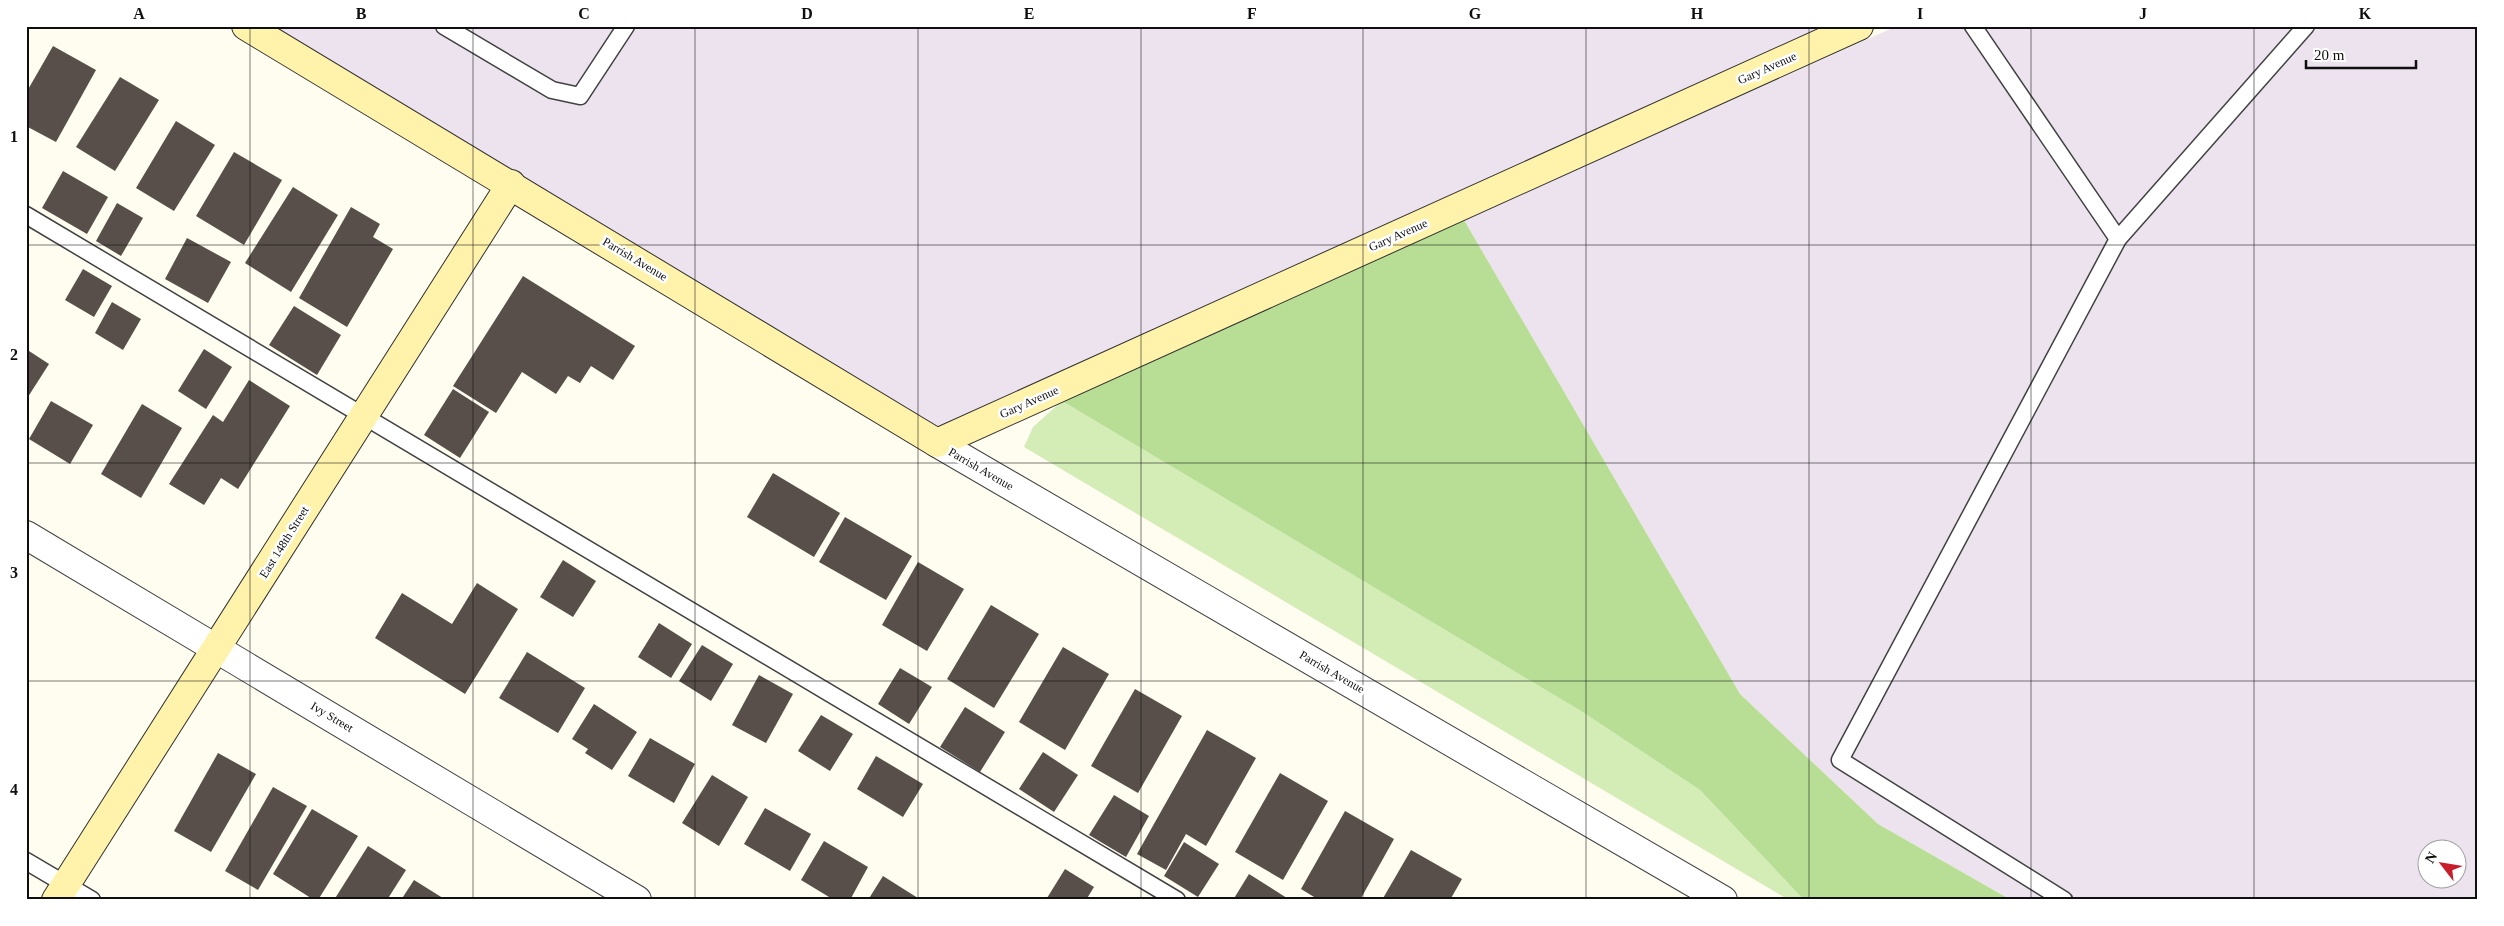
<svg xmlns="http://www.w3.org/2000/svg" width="2504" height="926" viewBox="0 0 2504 926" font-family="Georgia,serif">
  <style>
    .industrial { fill: #ece3ee; fill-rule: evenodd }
    .green { fill: #d4edb7 }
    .forest { fill: #b8de95 }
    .building { fill: #584f4a }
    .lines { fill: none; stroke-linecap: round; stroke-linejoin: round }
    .lane-casing { stroke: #424242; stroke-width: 19 }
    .street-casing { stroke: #424242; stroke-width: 30 }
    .secondary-casing { stroke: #313131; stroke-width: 30 }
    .lane { stroke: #fff; stroke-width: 16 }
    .street { stroke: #fff; stroke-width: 28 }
    .secondary { stroke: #fff3ab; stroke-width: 28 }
    .grid { fill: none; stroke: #0f0f0f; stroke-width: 1; stroke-opacity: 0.55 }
    .labels { text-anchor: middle; stroke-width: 5; stroke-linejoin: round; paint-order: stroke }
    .street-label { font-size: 12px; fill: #0f0f0f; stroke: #fff }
    .neatline { fill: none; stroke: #0f0f0f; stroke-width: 2 }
    .grid-label { font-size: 16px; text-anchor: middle; font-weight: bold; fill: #0f0f0f }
  </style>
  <rect width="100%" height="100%" fill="#fffcf0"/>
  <g class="industrial">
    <polygon points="241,26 1855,26 937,443"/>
    <path d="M1897,26h581v874h-467l-133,-76 -138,-130 -276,-474zM2426,848h30v30h-30z"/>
  </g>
  <polygon class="green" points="1062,401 1581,711 1700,790 1804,900 1789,900 1024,447 1033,427"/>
  <polygon class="forest" points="1464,220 1740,694 1878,824 2011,900 1804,900 1700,790 1581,711 1062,401"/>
  <g class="building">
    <polygon points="53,46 96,70 56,142 26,126 26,93"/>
    <polygon points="120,77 159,100 115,171 76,147"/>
    <polygon points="176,121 215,145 174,211 136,188"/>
    <polygon points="234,152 282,180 244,245 196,216"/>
    <polygon points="63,171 108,197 87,234 42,208"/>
    <polygon points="293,187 338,215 291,292 245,263"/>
    <polygon points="117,203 143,218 121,256 96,241"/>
    <polygon points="351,207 380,224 373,237 393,249 347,327 299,298"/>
    <polygon points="187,238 231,262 208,303 165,279"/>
    <polygon points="83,269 112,286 94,317 65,300"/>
    <polygon points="523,276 635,346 613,380 591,366 580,383 568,376 556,394 522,372 496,413 453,386"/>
    <polygon points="112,302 141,319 123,350 95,333"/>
    <polygon points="294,306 341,335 317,375 269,345"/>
    <polygon points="26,349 49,364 26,400"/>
    <polygon points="204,349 232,367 206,409 178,391"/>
    <polygon points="249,380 290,406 238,489 221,478 204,505 169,484 213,415 223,422"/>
    <polygon points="453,389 489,412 460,458 424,435"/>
    <polygon points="51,401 93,425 70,464 29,439"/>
    <polygon points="142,404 182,428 141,498 101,474"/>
    <polygon points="773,473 840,513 814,557 747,517"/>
    <polygon points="845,517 912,556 886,600 819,562"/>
    <polygon points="563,560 596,581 573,617 540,597"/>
    <polygon points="918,562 964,589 927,651 882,625"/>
    <polygon points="477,583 518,609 465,694 375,638 402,593 452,624"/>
    <polygon points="991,605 1039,634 994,708 947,679"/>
    <polygon points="659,623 692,644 671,678 638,657"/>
    <polygon points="702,645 733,664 711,701 679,681"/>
    <polygon points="1063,647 1109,674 1065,750 1019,722"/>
    <polygon points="527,652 585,688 558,733 499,698"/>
    <polygon points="900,668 932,687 909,724 878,704"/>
    <polygon points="759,675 793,694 766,743 732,725"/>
    <polygon points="1135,689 1182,716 1138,793 1091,766"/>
    <polygon points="594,704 637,732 612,770 585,753 588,749 572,739"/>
    <polygon points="965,707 1005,732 980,772 940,747"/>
    <polygon points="821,715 853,734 830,771 798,751"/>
    <polygon points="1207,730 1256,758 1206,846 1186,834 1166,870 1137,854"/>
    <polygon points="650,738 695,764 674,803 628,776"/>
    <polygon points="1043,752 1078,775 1054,812 1019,789"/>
    <polygon points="218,753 256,774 211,852 174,831"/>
    <polygon points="876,756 923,784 903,817 857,789"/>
    <polygon points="1280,773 1328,801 1283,880 1235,852"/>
    <polygon points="712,775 748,797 719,846 682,823"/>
    <polygon points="273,787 307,806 258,890 225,871"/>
    <polygon points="1114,795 1149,816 1126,857 1089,835"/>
    <polygon points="765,808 811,834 790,871 744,844"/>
    <polygon points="312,809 358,836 318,900 314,900 273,874"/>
    <polygon points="1345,811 1394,839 1360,900 1319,900 1301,889"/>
    <polygon points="824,841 868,867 850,900 834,900 801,880"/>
    <polygon points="1184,842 1219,864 1198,897 1164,876"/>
    <polygon points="368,846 406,870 387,900 334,900"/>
    <polygon points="1411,850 1462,879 1450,900 1382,900"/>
    <polygon points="1065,869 1094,887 1086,900 1047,898"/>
    <polygon points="1249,874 1290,900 1233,900"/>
    <polygon points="883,876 921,900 868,900"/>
    <polygon points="414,880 446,900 401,900"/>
  </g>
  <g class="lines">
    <defs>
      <g id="lane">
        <polyline points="444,26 552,90 580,96 626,26"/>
        <polyline points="1973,26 2118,239"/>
        <polyline points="26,215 1177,900"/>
        <polyline points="26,861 92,900"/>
        <polyline points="2064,900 1840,760 2118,239 2306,26"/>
      </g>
      <g id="street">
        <polyline points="937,443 1723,900"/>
        <polyline points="26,535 637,900"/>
      </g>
      <g id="secondary">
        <polyline points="246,26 937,443 1859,26"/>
        <polyline points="56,900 511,184"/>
      </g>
    </defs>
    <use href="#lane" class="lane-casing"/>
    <use href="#street" class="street-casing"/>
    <use href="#secondary" class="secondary-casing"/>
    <use href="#lane" class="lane"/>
    <use href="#street" class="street"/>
    <use href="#secondary" class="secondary"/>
  </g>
  <path class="grid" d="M250,26v874M473,26v874M695,26v874M918,26v874M1141,26v874M1363,26v874M1586,26v874M1809,26v874M2031,26v874M2254,26v874M26,245h2452M26,463h2452M26,681h2452"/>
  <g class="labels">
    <g class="street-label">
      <text transform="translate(1767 68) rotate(-24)" y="4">Gary Avenue</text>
      <text transform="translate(1398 235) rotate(-24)" y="4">Gary Avenue</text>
      <text transform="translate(635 259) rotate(31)" y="4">Parrish Avenue</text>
      <text transform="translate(1029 402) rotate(-24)" y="4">Gary Avenue</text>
      <text transform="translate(981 469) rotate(30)" y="4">Parrish Avenue</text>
      <text transform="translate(284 542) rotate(-58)" y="4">East 148th Street</text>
      <text transform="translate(1332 672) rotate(30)" y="4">Parrish Avenue</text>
      <text transform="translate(332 717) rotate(31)" y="4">Ivy Street</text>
    </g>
  </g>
  <rect width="2504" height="926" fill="none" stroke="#ffffff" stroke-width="55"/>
  <g transform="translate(2442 864) rotate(301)"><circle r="24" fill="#ffffff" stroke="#9f9f9f"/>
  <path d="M0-4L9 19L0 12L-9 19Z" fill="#c81d2b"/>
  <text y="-8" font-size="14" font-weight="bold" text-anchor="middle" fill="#0f0f0f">N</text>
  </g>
  <path d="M2306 60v8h110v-8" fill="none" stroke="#0f0f0f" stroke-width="2.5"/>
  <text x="2314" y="60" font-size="15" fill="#0f0f0f" stroke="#ffffff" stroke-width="4" paint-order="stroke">20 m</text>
  <rect x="28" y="28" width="2448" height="870" class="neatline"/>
  <g class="grid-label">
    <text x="139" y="19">A</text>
    <text x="361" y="19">B</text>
    <text x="584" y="19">C</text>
    <text x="807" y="19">D</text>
    <text x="1029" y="19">E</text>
    <text x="1252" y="19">F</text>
    <text x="1475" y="19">G</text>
    <text x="1697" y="19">H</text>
    <text x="1920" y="19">I</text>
    <text x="2143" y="19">J</text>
    <text x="2365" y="19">K</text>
    <text x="14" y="142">1</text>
    <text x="14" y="360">2</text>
    <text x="14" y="578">3</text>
    <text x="14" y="795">4</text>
  </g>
</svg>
